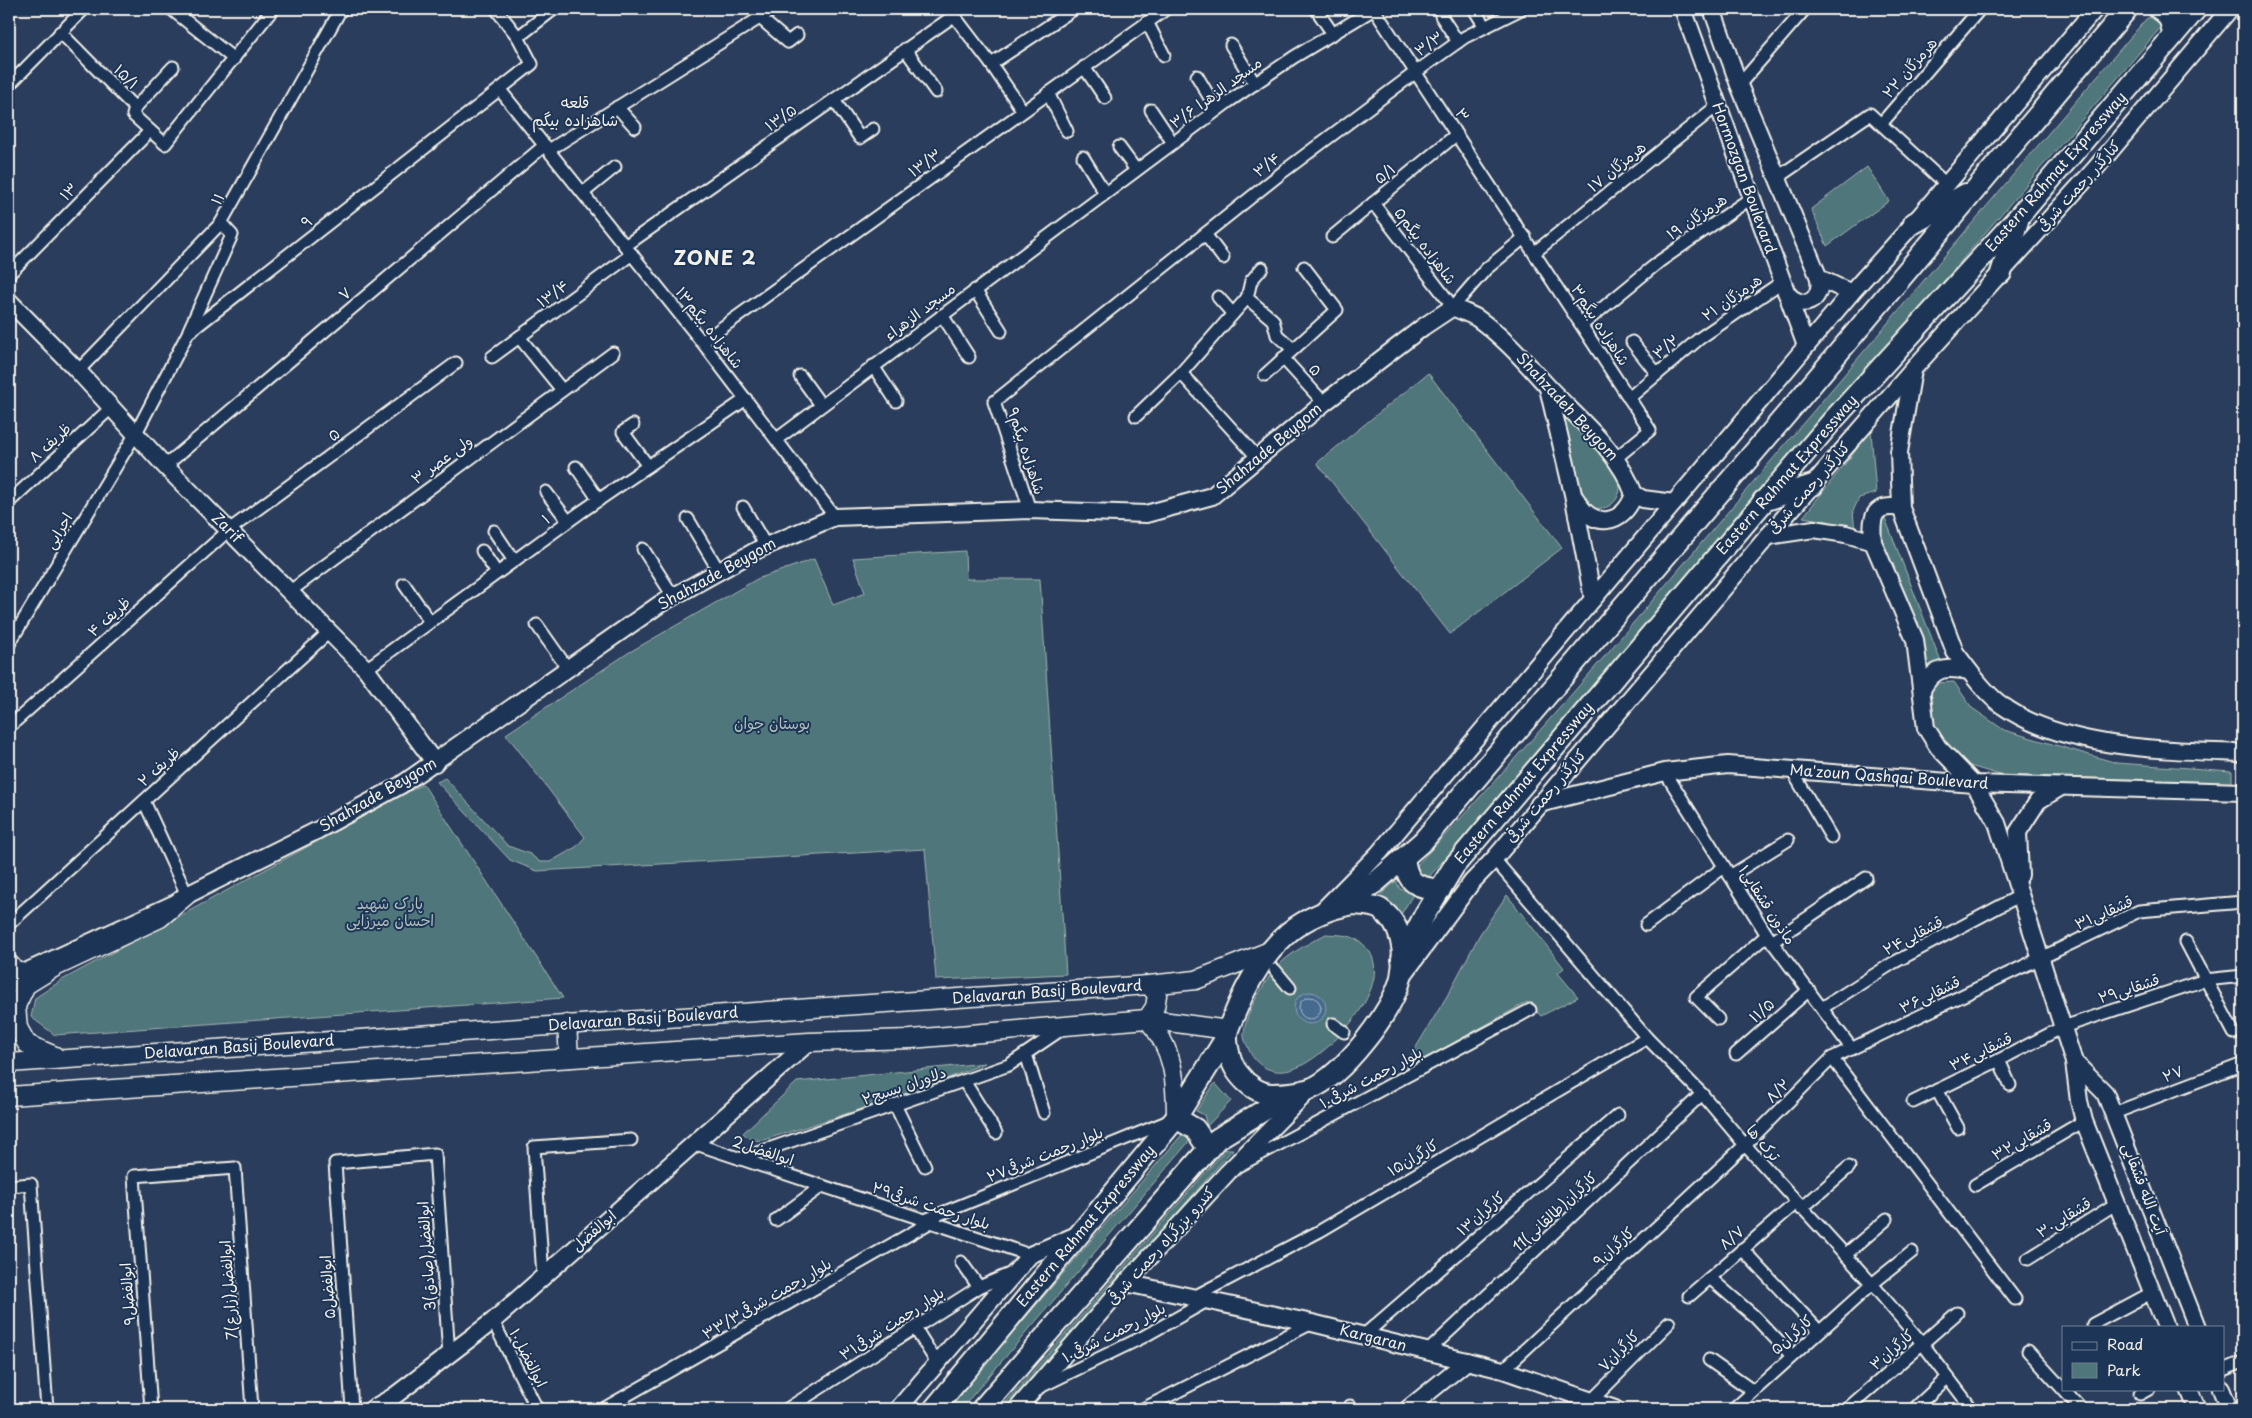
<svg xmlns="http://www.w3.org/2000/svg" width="2252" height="1418" viewBox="0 0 2252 1418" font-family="'Playpen Sans','Playpen Sans Arabic',sans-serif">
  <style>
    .green { fill: #4f767a; stroke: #a2b4b1 }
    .water { fill: #456a8d; stroke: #8ba0b1 }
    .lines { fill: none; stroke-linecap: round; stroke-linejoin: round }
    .shore { stroke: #aebbc4; stroke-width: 1 }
    .street-casing { stroke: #f4f1e8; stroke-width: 15 }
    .secondary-casing { stroke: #f4f1e8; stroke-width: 20 }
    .primary-casing { stroke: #f4f1e8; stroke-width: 21 }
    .highway-casing { stroke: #f4f1e8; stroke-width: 24 }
    .street { stroke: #1d3557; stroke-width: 11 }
    .secondary { stroke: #1d3557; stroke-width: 16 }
    .primary { stroke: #1d3557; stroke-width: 18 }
    .highway { stroke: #1d3557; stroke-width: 20 }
    .labels { text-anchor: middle; stroke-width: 4; stroke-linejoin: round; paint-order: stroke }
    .street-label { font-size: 15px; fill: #f4f1e8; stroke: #1d3557 }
    .park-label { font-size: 15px; fill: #b2c0bc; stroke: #1d3557 }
    .neighbourhood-label { font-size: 16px; fill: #f4f1e8; stroke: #1d3557 }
    .district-label { font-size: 20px; font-weight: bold; letter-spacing: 1px; fill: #f4f1e8; stroke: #1d3557 }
  </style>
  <rect width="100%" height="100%" fill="#2b3d5c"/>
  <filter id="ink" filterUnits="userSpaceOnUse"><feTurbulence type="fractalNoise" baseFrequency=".02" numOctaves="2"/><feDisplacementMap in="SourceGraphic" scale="10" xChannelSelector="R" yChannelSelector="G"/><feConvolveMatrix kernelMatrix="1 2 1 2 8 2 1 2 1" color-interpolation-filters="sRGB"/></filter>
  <g filter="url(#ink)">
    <g class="green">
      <path d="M2152,16l5,2 5,8 -489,572 -245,280h-7l-6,-11c102,-107 198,-220 294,-333 146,-171 290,-344 437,-515z"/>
      <polygon points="1867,167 1889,201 1827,246 1811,209"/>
      <polygon points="1428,373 1562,548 1450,634 1317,463"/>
      <path d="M1558,406c18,18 53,50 61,74 7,23 -22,40 -36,19 -12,-19 -19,-70 -25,-93z"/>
      <polygon points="1871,431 1876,493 1859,498 1853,511 1855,532 1827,521 1803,517"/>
      <polygon points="1885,518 1941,662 1927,668 1883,549 1879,520"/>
      <polygon points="965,551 966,579 1040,579 1066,974 936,980 925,849 537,871 510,860 437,782 445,778 508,846 530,854 540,862 550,862 576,847 585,837 506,734 628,653 757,579 814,559 833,605 865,593 853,558"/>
      <polygon points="1954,682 1972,708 2004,730 2117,763 2232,771 2232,783 2000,775 1970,766 1952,754 1929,720 1930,694 1936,683"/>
      <polygon points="423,784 563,998 55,1035 31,1017 35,998 62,980"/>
      <polygon points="1396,881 1400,889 1414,893 1400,916 1390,904 1379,896"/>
      <polygon points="1507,895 1564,968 1558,973 1578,997 1541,1016 1527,1002 1401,1072 1447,996 1480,934"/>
      <path d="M1326,934c11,1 24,0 33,7 49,33 -30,117 -66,128 -20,7 -39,-3 -45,-22 -2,-4 -5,-10 -4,-14 2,-21 16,-42 27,-59 13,-18 36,-30 55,-40z"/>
      <path d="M985,1063l-73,30 -145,46c-10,3 -17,1 -24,-6l54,-51z"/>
      <polygon points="1215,1083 1231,1101 1207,1126 1204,1115 1196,1111"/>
      <polygon points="1185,1131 1193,1137 961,1409 947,1409"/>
      <polygon points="1226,1149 1233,1149 1007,1409 1000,1409"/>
    </g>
    <circle class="water" cx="1310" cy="1008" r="16"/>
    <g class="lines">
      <circle class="shore" cx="1310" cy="1008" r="11"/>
      <defs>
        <g id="street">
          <polyline points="171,9 234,59"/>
          <polyline points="949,9 991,64 1023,111"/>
          <polyline points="1316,9 1333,34"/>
          <polyline points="1474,9 1485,27"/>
          <polyline points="1441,16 1458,42"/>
          <polyline points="760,18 788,42 797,35"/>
          <polyline points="1147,22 1164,55"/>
          <polyline points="60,32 135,108 133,115 165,144 273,9"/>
          <polyline points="518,37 554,9"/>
          <polyline points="1231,45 1255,84"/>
          <polyline points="905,49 936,92"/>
          <polyline points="991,64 1074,9"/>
          <polyline points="1084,67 1105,98"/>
          <polyline points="1197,76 1217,110"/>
          <polyline points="9,85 84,9"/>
          <polyline points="1739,85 1805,9"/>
          <polyline points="500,90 702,342 835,517"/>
          <polyline points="1048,93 1067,131"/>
          <polyline points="834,100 860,138 873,129"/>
          <polyline points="617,107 635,127"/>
          <polyline points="135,108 173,67"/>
          <polyline points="1151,110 1173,143"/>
          <polyline points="1881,124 1980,9"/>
          <polyline points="1119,147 1136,170"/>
          <polyline points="549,150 774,9"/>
          <polyline points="1083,157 1105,193"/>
          <polyline points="1778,177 1870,114 1946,184"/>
          <polyline points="583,193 615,167"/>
          <polyline points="1373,203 1453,307 1486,269 1525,237"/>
          <polyline points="1205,234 1223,258"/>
          <polyline points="1332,237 1457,134"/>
          <polyline points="625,246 955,15"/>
          <polyline points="1535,252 1718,105"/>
          <polyline points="9,274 150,131"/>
          <polyline points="975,290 1001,331"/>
          <polyline points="1218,297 1233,314"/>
          <polyline points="1247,298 1251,281 1262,268"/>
          <polyline points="942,315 969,357"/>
          <polyline points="1582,325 1660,261 1751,198"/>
          <polyline points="189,330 232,235 221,223"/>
          <polyline points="519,337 562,390"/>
          <polyline points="702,342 1166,9"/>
          <polyline points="1632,342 1657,374"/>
          <polyline points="492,357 632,254"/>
          <polyline points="1283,358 1324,403"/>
          <polyline points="873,366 896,401"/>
          <polyline points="78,371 221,223 341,9"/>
          <polyline points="1181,373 1247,298 1273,320 1277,335 1293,349"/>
          <polyline points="1265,375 1337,310 1304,267"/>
          <polyline points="800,376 821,405"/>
          <polyline points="1629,398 1700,338 1782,282"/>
          <polyline points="1136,416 1181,373 1258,458"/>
          <polyline points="633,425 623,432 648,466"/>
          <polyline points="777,439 1228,102 1294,57 1374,9 1650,430 1616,458"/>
          <polyline points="165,466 545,145"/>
          <polyline points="576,467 599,500"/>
          <polyline points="546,492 568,521"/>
          <polyline points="9,502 112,407"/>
          <polyline points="743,507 766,546"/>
          <polyline points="1030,510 994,402 1284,171 1416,72 1465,37 1521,9"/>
          <polyline points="688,519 719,571"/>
          <polyline points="494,531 514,561"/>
          <polyline points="643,549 673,596"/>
          <polyline points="482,551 497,573"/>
          <polyline points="404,584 430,622"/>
          <polyline points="289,592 613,353"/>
          <polyline points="537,625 568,669"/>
          <polyline points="9,644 136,433 188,333 532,64 518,37 496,9"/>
          <polyline points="366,669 581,512 746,399"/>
          <polyline points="9,727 229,530 456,363"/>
          <polyline points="1791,769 1831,837"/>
          <polyline points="1665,772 1767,935 1852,1049"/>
          <polyline points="1494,859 1647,1038 1702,1094 1745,1145 1872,1284 1922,1343 1972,1409"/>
          <polyline points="1730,876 1788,840"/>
          <polyline points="9,924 329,632"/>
          <polyline points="1646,925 1724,867"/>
          <polyline points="1772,942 1866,878"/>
          <polyline points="2186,942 2234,1033"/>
          <polyline points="9,959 21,972"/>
          <polyline points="1275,970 1290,988"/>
          <polyline points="15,974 187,895 144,801"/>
          <polyline points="1822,1008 1893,963 2021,895"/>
          <polyline points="1718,1019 1696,997 1767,935"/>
          <polyline points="1333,1024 1344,1032"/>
          <polyline points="1026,1054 1044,1113"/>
          <polyline points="1736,1054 1809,990"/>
          <polyline points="1832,1058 2015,1299"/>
          <polyline points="1999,1060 2010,1085"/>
          <polyline points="964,1081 996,1133"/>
          <polyline points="1937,1090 1958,1128"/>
          <polyline points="1913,1102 1999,1060 2063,1027 2205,980 2243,976"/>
          <polyline points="895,1105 925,1166"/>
          <polyline points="2114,1113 2243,1064"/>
          <polyline points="693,1143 1030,1255"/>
          <polyline points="740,1159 1009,1065 1065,1027"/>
          <polyline points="1240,1165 1530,1010"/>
          <polyline points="1975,1185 2084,1121"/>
          <polyline points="9,1186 31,1184 47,1409"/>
          <polyline points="1801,1209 1849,1167"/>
          <polyline points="776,1220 822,1186"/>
          <polyline points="925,1220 1169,1121"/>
          <polyline points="1742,1249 1819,1331"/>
          <polyline points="1845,1255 1887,1219"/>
          <polyline points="2028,1259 2117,1203"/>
          <polyline points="961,1262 979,1287"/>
          <polyline points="543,1276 534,1147 631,1140"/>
          <polyline points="1710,1278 1754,1316 1792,1356"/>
          <polyline points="1689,1296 1796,1203"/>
          <polyline points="1192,1298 1320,1231 1647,1038"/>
          <polyline points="493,1321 537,1409"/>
          <polyline points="2093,1324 2153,1292"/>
          <polyline points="915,1328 937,1363"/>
          <polyline points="1363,1336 1618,1115"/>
          <polyline points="1428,1351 1702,1094"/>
          <polyline points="2028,1351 2081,1409"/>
          <polyline points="1709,1360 1753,1391"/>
          <polyline points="1503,1370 1745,1145 1832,1058 2139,911 2243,902"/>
          <polyline points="2223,1370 2243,1362"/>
          <polyline points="1040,1387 1143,1337 1207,1301"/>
          <polyline points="2140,1394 2149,1389"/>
          <polyline points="1591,1401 1669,1323"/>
          <polyline points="1350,1406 1353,1409"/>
          <polyline points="151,1409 134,1176 235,1168 252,1409"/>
          <polyline points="352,1409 335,1163 435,1154 449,1355"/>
          <polyline points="603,1409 931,1222"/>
          <polyline points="787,1409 979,1287 1012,1273"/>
          <polyline points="1143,1409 1312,1323"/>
          <polyline points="1734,1409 1872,1284 1912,1252"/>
          <polyline points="1847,1409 1957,1313"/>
          <polyline points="1914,1409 1947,1378"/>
        </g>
        <g id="secondary">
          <polyline points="1683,9 1806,346"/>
          <polyline points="1712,9 1739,85 1819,278 1851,293"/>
          <path d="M1786,292c15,20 37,10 33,-14"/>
          <polyline points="9,301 78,371 165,466 366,669 435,763"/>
          <path d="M1913,370l-14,82 2,56 54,144c13,17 30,42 48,54 62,44 166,44 240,47"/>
          <polyline points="1548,388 1573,494 1593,599"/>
          <path d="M1576,499c15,31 48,27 58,-5"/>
          <polyline points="1768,536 1814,529 1846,534 1873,542 1915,640 1926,728 1938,747 1974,784 1997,823 2074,1062 2079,1101 2084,1121 2166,1327"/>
          <path d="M1873,542c-2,-24 -1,-39 28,-34"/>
          <path d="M1922,690c12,-24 24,-23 47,-19"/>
          <polyline points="1539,804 1665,772 1728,765 1974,784 2243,792"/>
          <polyline points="2020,875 2018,832 2038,801 2061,787"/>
          <path d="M187,895l131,-65 83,-45 259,-181 99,-55 76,-32 195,-7 116,4 66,-18 112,-93 99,-76 30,-20c8,4 17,7 24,11 28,20 49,45 72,70 30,32 70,63 85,106l9,5 31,4"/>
          <polyline points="1324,909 1379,853 1851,293 1914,223 2095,9"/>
          <polyline points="1401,978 1472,882 1494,859 1768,536 1916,366 2095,169 2230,9"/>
          <polyline points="2074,1062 2105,1093 2197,1327"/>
          <polyline points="1126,1283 1312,1323 1503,1370 1615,1409"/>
          <polyline points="2189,1389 2197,1409"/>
          <polyline points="2221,1389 2229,1409"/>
          <polyline points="372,1409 393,1397 493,1321 809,1042"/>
          <polyline points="898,1409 1030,1255 1079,1234"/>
          <polyline points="1017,1409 1126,1283 1228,1172 1311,1088"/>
          <polyline points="1408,1409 1467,1361"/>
        </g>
        <g id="primary">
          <polyline points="9,983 21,972"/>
          <path d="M1149,985l8,10 -2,12 -8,12c27,30 29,61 29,99"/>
          <polyline points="567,1024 569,1058"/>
          <polyline points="55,1056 27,1044 18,1028 16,1006 26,985 55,967 160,918 187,895"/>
          <polyline points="9,1063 1149,985 1196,980 1272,950"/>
          <polyline points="9,1096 809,1042 911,1039 1147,1019 1228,1030"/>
        </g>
        <g id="highway">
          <path d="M2159,9c11,5 13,16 14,27l-6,7"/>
          <polyline points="1914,223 1966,194"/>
          <polyline points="2001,273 2018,221"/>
          <polyline points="1763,501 1813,485"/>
          <path d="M1404,858c3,25 11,29 36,32"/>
          <path d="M1354,904c8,1 19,1 26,5 22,15 26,43 21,68 -7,33 -59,100 -91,112 -12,4 -26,5 -38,5 -13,0 -26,-10 -34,-21 -7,-9 -12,-27 -11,-39 1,-7 5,-14 8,-21 12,-30 29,-59 54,-81 19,-15 42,-24 65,-28z"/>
          <polyline points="1337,907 1376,882 1423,841 1802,396 2127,9"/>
          <polyline points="1402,959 1425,914 1454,866 1833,420 2021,214 2196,9"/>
          <polyline points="1176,1118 1195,1129 1208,1148"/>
          <polyline points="934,1409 1176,1118 1227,1036"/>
          <polyline points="982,1409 1217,1139 1292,1093"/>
        </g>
      </defs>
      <use href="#street" class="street-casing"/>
      <use href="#secondary" class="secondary-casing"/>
      <use href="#primary" class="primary-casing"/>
      <use href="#highway" class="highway-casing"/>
      <use href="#street" class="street"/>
      <use href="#secondary" class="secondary"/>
      <use href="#primary" class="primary"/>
      <use href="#highway" class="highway"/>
    </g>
  </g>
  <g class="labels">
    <g class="street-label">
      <text transform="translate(1429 44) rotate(-36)" y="5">۳/۳</text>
      <text transform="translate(1910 68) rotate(-49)" y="5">هرمزگان ۲۲</text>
      <text transform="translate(126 77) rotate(45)" y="5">۱۵/۱</text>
      <text transform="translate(1216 93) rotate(-36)" y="5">مسجد الزهرا ۳/۶</text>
      <text transform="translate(1462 115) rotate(57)" y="5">۳</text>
      <text transform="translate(781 118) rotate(-35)" y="5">۱۳/۵</text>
      <text transform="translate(925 163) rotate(-36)" y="5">۱۳/۳</text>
      <text transform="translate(1267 165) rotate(-38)" y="5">۳/۴</text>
      <text transform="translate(1617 167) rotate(-39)" y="5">هرمزگان ۱۷</text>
      <text transform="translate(2056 172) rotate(-49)" y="5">Eastern Rahmat Expressway</text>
      <text transform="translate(1385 174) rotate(-39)" y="5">۵/۱</text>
      <text transform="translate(1744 178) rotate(70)" y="5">Hormozgan Boulevard</text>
      <text transform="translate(2079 186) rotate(-48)" y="5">کنارگذر رحمت شرقی</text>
      <text transform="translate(69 192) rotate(-45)" y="5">۱۳</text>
      <text transform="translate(218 199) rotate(-61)" y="5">۱۱</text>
      <text transform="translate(1697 217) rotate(-34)" y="5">هرمزگان ۱۹</text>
      <text transform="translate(307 222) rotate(-38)" y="5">۹</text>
      <text transform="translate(1425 246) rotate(53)" y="5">شاهزاده بیگم۵</text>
      <text transform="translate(345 294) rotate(-40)" y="5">۷</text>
      <text transform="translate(553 294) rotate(-36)" y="5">۱۳/۴</text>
      <text transform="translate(1732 298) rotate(-35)" y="5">هرمزگان ۲۱</text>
      <text transform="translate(920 312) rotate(-37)" y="5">مسجد الزهراء</text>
      <text transform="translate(1600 325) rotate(57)" y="5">۳شاهزاده بیگم</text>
      <text transform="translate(709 328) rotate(52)" y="5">شاهزاده بیگم۱۳</text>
      <text transform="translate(1666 347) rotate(-40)" y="5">۳/۲</text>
      <text transform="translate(1315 370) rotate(48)" y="5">۵</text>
      <text transform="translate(1567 407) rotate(47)" y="5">Shahzadeh Beygom</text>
      <text transform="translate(334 435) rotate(-36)" y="5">۵</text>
      <text transform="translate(50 443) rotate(-42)" y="5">ظریف ۸</text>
      <text transform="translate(1269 449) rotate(-40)" y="5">Shahzade Beygom</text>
      <text transform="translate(1026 451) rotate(72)" y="5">شاهزاده بیگم۹</text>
      <text transform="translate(442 460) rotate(-36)" y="5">ولی عصر ۳</text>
      <text transform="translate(1787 475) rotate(-49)" y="5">Eastern Rahmat Expressway</text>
      <text transform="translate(1809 488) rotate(-49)" y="5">کنارگذر رحمت شرقی</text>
      <text transform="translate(546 519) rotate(-36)" y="5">۱</text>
      <text transform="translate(227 528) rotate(45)" y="5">Zarif</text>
      <text transform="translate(59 531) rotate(-59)" y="5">اجرایی</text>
      <text transform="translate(717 574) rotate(-29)" y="5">Shahzade Beygom</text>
      <text transform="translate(109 617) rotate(-42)" y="5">ظریف ۴</text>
      <text transform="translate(159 767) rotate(-42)" y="5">ظریف ۲</text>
      <text transform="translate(1889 777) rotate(4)" y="5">Ma'zoun Qashqai Boulevard</text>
      <text transform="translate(1524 783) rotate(-50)" y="5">Eastern Rahmat Expressway</text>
      <text transform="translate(378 795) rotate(-30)" y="5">Shahzade Beygom</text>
      <text transform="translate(1546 796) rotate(-50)" y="5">کنارگذر رحمت شرقی</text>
      <text transform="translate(1767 905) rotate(57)" y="5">ماذون قشقایی۱</text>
      <text transform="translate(2104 913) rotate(-24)" y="5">۳۱قشقایی</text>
      <text transform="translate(1913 936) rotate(-28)" y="5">قشقایی۲۴</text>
      <text transform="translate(2129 989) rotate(-18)" y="5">قشقایی۲۹</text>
      <text transform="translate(1047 992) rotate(-4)" y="5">Delavaran Basij Boulevard</text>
      <text transform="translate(1930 995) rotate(-26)" y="5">قشقایی۳۶</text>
      <text transform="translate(1762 1011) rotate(-41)" y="5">۱۱/۵</text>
      <text transform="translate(643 1019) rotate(-4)" y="5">Delavaran Basij Boulevard</text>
      <text transform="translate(239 1047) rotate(-4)" y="5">Delavaran Basij Boulevard</text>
      <text transform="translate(1981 1052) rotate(-26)" y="5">قشقایی۳۴</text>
      <text transform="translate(2173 1074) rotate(-21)" y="5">۲۷</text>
      <text transform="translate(1371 1078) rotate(-28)" y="5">۱۰بلوار رحمت شرقی</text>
      <text transform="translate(904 1086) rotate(-19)" y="5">دلاوران بسیج۲</text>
      <text transform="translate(1778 1091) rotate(-45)" y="5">۸/۲</text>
      <text transform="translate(2022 1140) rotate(-30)" y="5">قشقایی۳۲</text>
      <text transform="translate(1763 1143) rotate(49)" y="5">ترک ها</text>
      <text transform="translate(763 1151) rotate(18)" y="5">ابوالفضل2</text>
      <text transform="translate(1045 1155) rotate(-22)" y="5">بلوار رحمت شرقی۲۷</text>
      <text transform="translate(1413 1158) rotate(-31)" y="5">۱۵کارگران</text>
      <text transform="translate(2144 1189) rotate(69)" y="5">آیت الله قشقایی</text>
      <text transform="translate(931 1206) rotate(18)" y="5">بلوار رحمت شرقی۲۹</text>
      <text transform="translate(1555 1212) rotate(-43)" y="5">11کارگران(طالقانی)</text>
      <text transform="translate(1481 1214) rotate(-41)" y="5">کارگران۱۳</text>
      <text transform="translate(2064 1218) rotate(-32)" y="5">قشقایی۳۰</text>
      <text transform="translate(1086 1226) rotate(-50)" y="5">Eastern Rahmat Expressway</text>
      <text transform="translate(594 1231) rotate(-41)" y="5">ابوالفضل</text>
      <text transform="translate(1732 1238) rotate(-41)" y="5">۸/۷</text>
      <text transform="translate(1161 1246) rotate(-48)" y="5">کندرو بزرگراه رحمت شرقی</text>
      <text transform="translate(1614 1247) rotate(-43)" y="5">کارگران۹</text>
      <text transform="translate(427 1256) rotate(-94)" y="5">3ابوالفضل(صادق)</text>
      <text transform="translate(328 1287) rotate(-94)" y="5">ابوالفضل۵</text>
      <text transform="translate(229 1290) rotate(-94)" y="5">7ابوالفضل(زارع)</text>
      <text transform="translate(128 1294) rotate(-94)" y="5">ابوالفضل۹</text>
      <text transform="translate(767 1299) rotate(-30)" y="5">بلوار رحمت شرقی۳۳/۳</text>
      <text transform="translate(892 1324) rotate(-33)" y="5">بلوار رحمت شرقی۳۱</text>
      <text transform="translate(1114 1333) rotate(-27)" y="5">بلوار رحمت شرقی۱۰</text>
      <text transform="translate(1792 1335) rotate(-42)" y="5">کارگران۵</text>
      <text transform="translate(1373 1338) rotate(14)" y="5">Kargaran</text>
      <text transform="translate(1892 1350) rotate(-41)" y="5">کارگران۳</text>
      <text transform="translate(1619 1351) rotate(-45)" y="5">کارگران۷</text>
      <text transform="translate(528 1358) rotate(63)" y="5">ابوالفضل۱۰</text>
    </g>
    <g class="park-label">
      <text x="772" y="729">بوستان جوان</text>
      <text x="390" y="909">پارک شهید<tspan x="390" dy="17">احسان میرزایی</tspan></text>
    </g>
    <g class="neighbourhood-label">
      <text x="575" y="108">قلعه<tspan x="575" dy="18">شاهزاده بیگم</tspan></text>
    </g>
    <g class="district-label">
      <text x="715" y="265">ZONE 2</text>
    </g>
  </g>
  <rect width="2252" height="1418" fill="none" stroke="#1d3557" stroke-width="30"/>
  <rect x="15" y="15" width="2222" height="1388" fill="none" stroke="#f4f1e8" stroke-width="2" filter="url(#ink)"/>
  <rect x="2062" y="1326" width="162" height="65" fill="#1d3557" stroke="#738091"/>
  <rect x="2072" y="1342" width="25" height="8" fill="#1d3557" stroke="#738091"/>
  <text x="2107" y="1350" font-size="15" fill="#f4f1e8">Road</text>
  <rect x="2072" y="1363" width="25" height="15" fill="#4f767a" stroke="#738091"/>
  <text x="2107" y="1376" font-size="15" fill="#f4f1e8">Park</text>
</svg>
